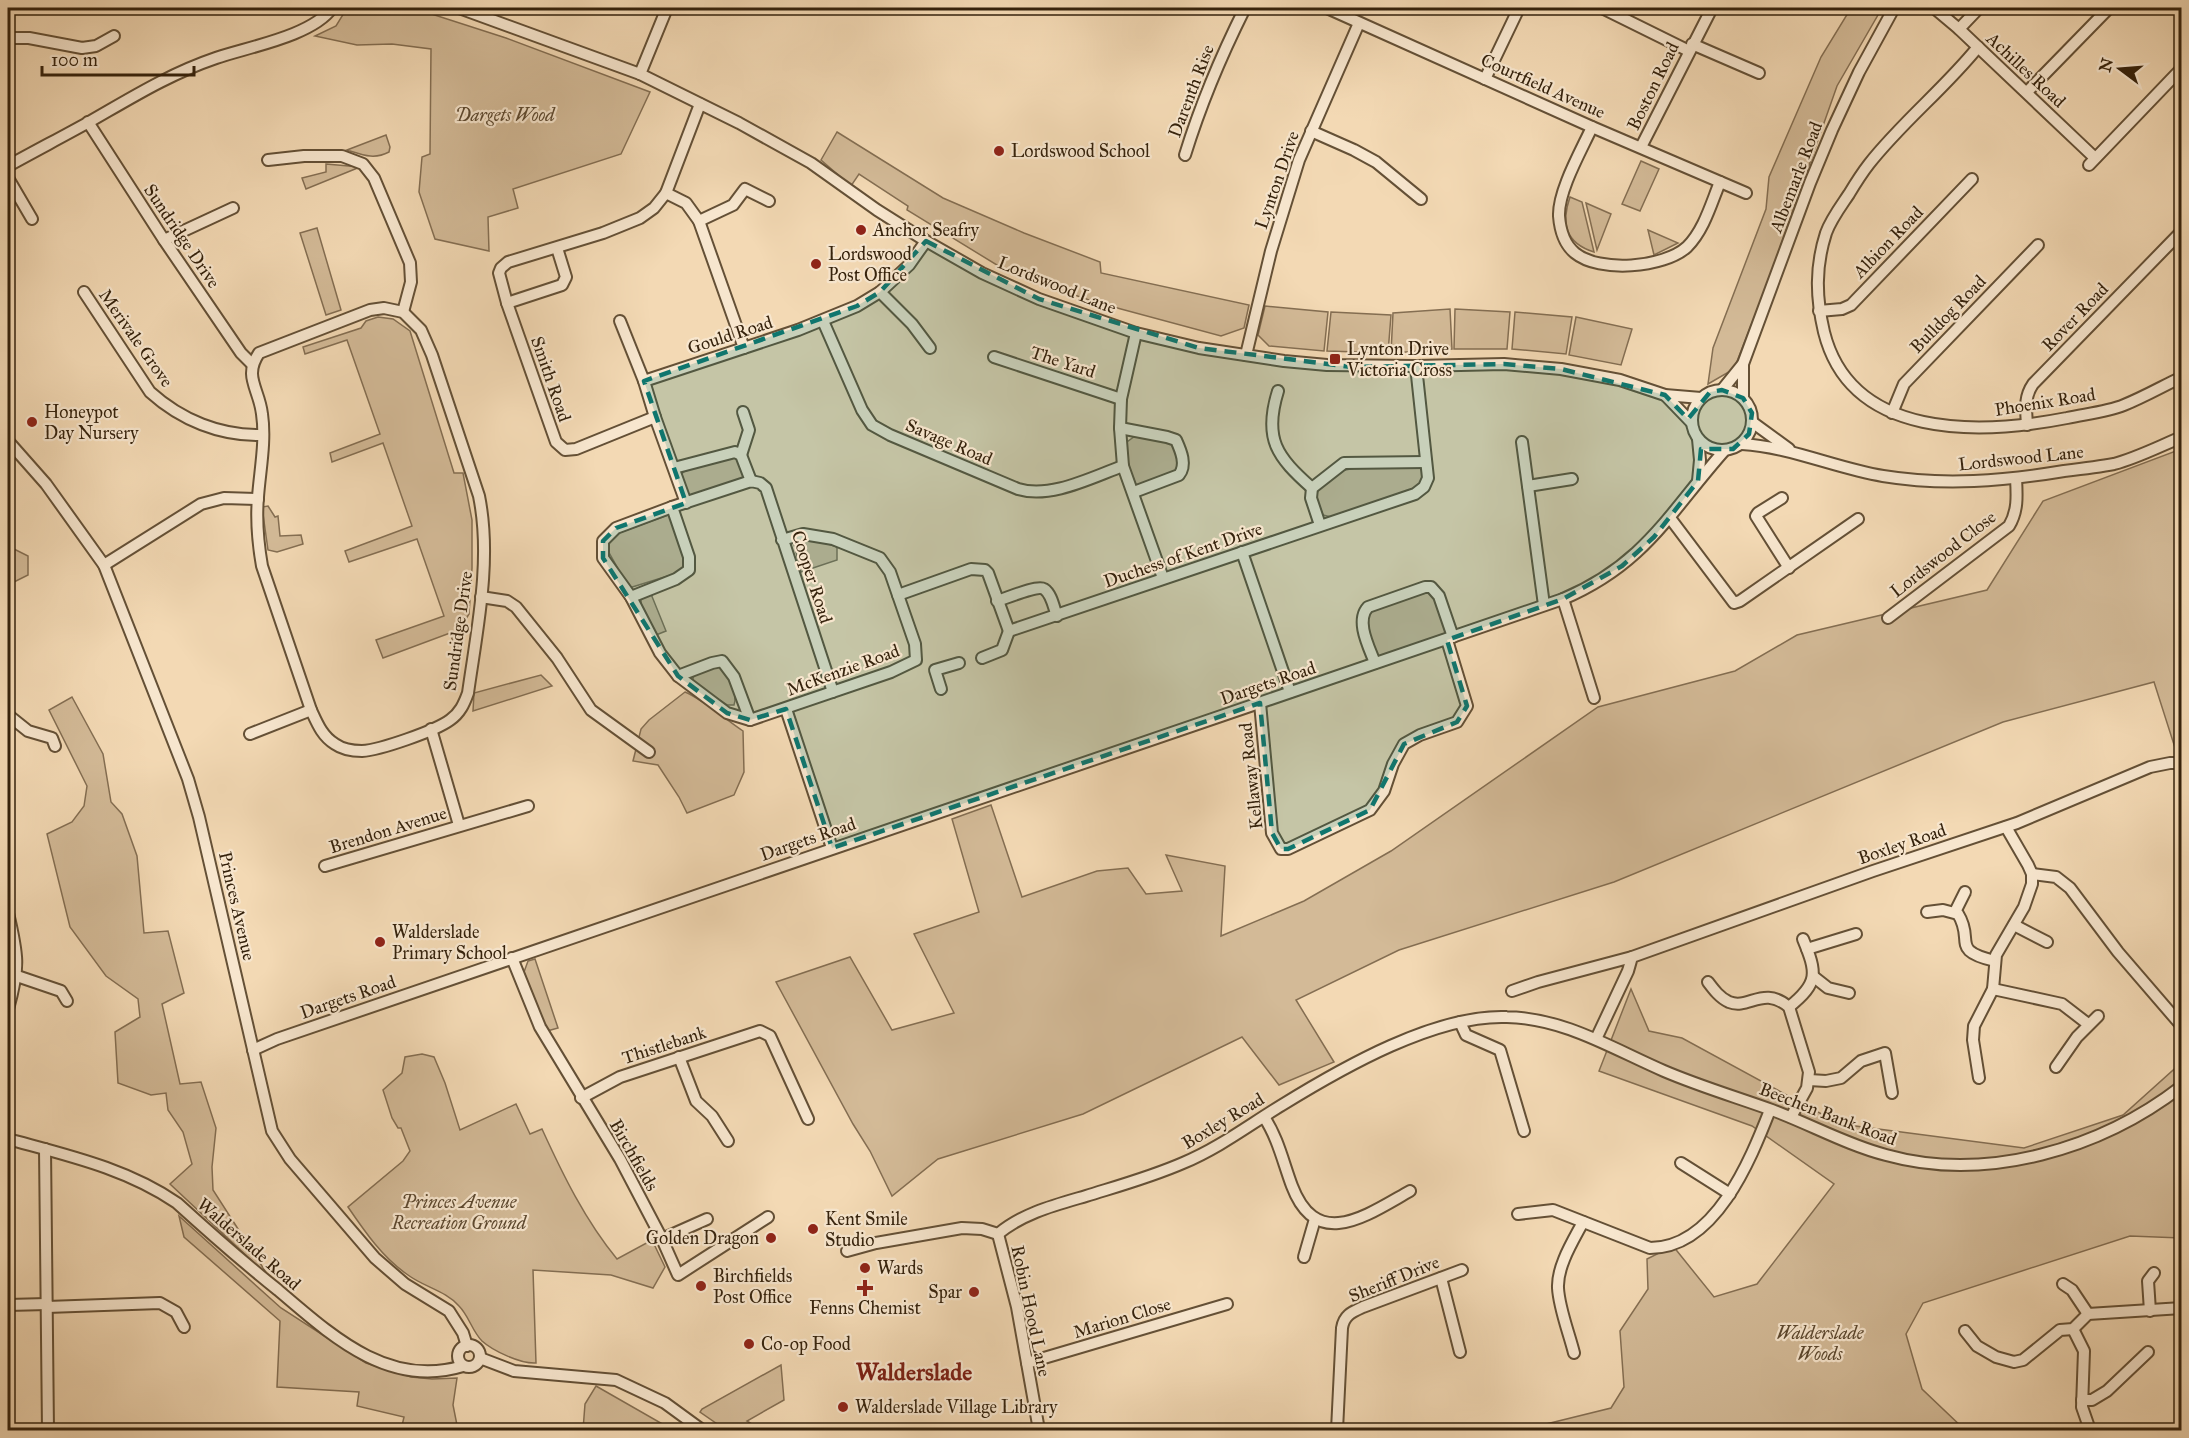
<svg xmlns="http://www.w3.org/2000/svg" width="2189" height="1438" viewBox="0 0 2189 1438" font-family="'IM FELL Great Primer',serif">
  <style>
    .green { fill: #d3ba97; stroke: #846e52; stroke-width: 1.5 }
    .lines { fill: none; stroke-linecap: round; stroke-linejoin: round }
    .minor-casing { stroke: #645036; stroke-width: 14 }
    .minor { stroke: #f7e6ce; stroke-width: 10 }
    .marked { fill: #0f766e; fill-opacity: 0.2; stroke: #0f766e; stroke-width: 4.5; stroke-dasharray: 12 8; stroke-linejoin: round }
    .poi-dot { fill: #8f2418; stroke: #f7e6ce; stroke-width: 2 }
    .labels { text-anchor: middle; stroke-width: 4.5; stroke-linejoin: round; paint-order: stroke }
    .street-label { font-size: 18px; fill: #35220c; stroke: #f7e6ce }
    .park-label { font-size: 18px; font-style: italic; fill: #5c482f; stroke: #f7e6ce }
    .poi-label { font-size: 18px; fill: #35220c; stroke: #f7e6ce; text-anchor: start }
    .district-label { font-size: 24px; font-weight: bold; fill: #7a1f14; stroke: #f7e6ce }
  </style>
  <rect width="100%" height="100%" fill="#f3d9b4"/>
  <filter id="stains"><feTurbulence type="fractalNoise" baseFrequency=".00333" numOctaves="4"/><feColorMatrix values="0 0 0 0 .2 0 0 0 0 .09 0 0 0 0 .02 0 0 0 .5 -.17"/></filter>
  <radialGradient id="worn" r=".72"><stop offset=".6" stop-color="#630" stop-opacity="0"/><stop offset="1" stop-color="#630" stop-opacity=".3"/></radialGradient>
  <g class="green">
    <polygon points="347,8 413,8 506,38 650,92 621,154 513,189 518,208 488,217 489,251 435,239 419,192 422,157 430,154 431,49 392,44 357,45 315,36 336,26"/>
    <polygon points="1851,8 1882,8 1837,86 1768,282 1734,369 1708,384 1713,348 1766,209 1769,177 1821,57"/>
    <polygon points="837,132 943,198 1024,233 1100,262 1101,273 1249,305 1244,328 1221,336 1095,302 1010,273 907,210 908,206 859,174 851,186 821,160"/>
    <path d="M386,135l4,12 -1,5c-15,8 -26,3 -42,-2z"/>
    <polygon points="1641,161 1659,169 1640,211 1622,204"/>
    <polygon points="326,164 360,167 306,189 302,178 326,172"/>
    <path d="M1570,197l12,5 12,50c-29,-9 -33,-29 -24,-55z"/>
    <polygon points="1586,203 1611,214 1597,250"/>
    <polygon points="317,228 341,310 326,315 300,233"/>
    <polygon points="1648,230 1678,243 1654,255"/>
    <polygon points="1265,306 1328,312 1324,351 1269,346 1258,335"/>
    <polygon points="1450,309 1452,349 1391,353 1393,313"/>
    <polygon points="1455,309 1510,312 1507,349 1454,349"/>
    <polygon points="1331,312 1391,315 1388,353 1327,351"/>
    <polygon points="1515,312 1572,317 1566,354 1512,349"/>
    <polygon points="378,317 393,319 410,331 454,473 463,473 472,520 472,568 469,614 461,627 457,653 450,633 383,658 376,640 444,616 417,539 349,562 345,551 412,526 383,443 332,462 330,453 380,434 347,340 305,354 303,347 361,328 366,321"/>
    <polygon points="1576,317 1632,329 1621,365 1569,355"/>
    <path d="M1135,436l26,4 14,5 3,16 -2,10 -36,14 -6,-1c-7,-12 -8,-28 -7,-42z"/>
    <polygon points="2181,449 2181,750 2176,751 2154,682 2003,722 1614,882 1399,950 1296,1000 1334,1062 1279,1085 1242,1037 1083,1114 938,1159 892,1196 870,1151 853,1124 776,982 850,957 892,1030 954,1013 914,934 979,912 952,819 991,805 1022,897 1097,871 1128,868 1146,894 1182,891 1166,855 1225,866 1221,936 1304,901 1391,851 1598,707 1735,671 1797,635 1987,590 2043,501"/>
    <polygon points="729,454 736,454 744,475 743,481 690,496 685,494 681,477 683,472"/>
    <polygon points="1418,466 1422,470 1423,481 1414,489 1331,517 1323,515 1317,500 1317,493 1320,487 1340,471 1361,467"/>
    <polygon points="268,506 275,517 278,516 280,536 301,535 303,544 277,552 268,550 262,507"/>
    <polygon points="668,515 673,517 687,556 684,571 629,588 607,549 608,540 616,534"/>
    <polygon points="804,538 814,539 837,547 837,560 801,572 794,544"/>
    <polygon points="10,547 28,556 28,575 8,585 8,548"/>
    <polygon points="1431,587 1453,637 1375,663 1364,612"/>
    <polygon points="651,594 666,631 656,635 641,605 641,598"/>
    <path d="M720,665c8,7 18,29 14,40h-7l-35,-23 3,-10z"/>
    <polygon points="541,675 552,686 473,711 474,693"/>
    <path d="M685,692c19,8 40,27 58,39l1,41 -10,23 -47,18 -8,-16 -21,-32 -25,-4 8,-32 8,-9z"/>
    <polygon points="72,697 103,754 111,802 122,814 137,856 144,933 168,931 184,993 162,1004 180,1084 201,1082 216,1128 212,1167 213,1190 269,1277 170,1184 192,1164 183,1132 168,1110 166,1093 151,1095 118,1083 115,1032 140,1017 138,999 106,976 70,927 47,834 72,822 84,806 87,786 49,710"/>
    <polygon points="535,959 558,1028 547,1031 524,972 528,961"/>
    <polygon points="1631,989 1649,1031 1682,1038 1840,1124 2024,1148 2123,1115 2181,1063 2181,1238 2130,1236 1923,1303 1906,1334 1922,1389 1965,1430 1536,1430 1534,1427 1611,1408 1624,1387 1620,1331 1648,1289 1647,1259 1673,1246 1714,1297 1757,1284 1834,1184 1752,1126 1599,1071"/>
    <path d="M422,1054l12,3 11,26 15,47 56,-26 14,30 12,-5c21,46 43,91 75,130l35,-19 13,27 -12,21 -42,-13 -78,-5 3,93c-15,1 -43,-12 -54,-22 -10,-10 -13,-25 -23,-35 -13,-15 -35,-19 -51,-31 -25,-17 -43,-43 -60,-68l55,-46 7,-10 -9,-23h-3l-6,-10 -9,-28 19,-17 3,-16z"/>
    <polygon points="179,1216 281,1308 366,1363 411,1377 432,1379 457,1378 453,1405 458,1430 401,1430 404,1417 357,1406 359,1392 277,1387 280,1321 184,1237"/>
    <polygon points="781,1365 784,1400 747,1421 761,1430 726,1430 700,1412 702,1409"/>
    <polygon points="596,1386 673,1430 583,1430 585,1404"/>
  </g>
  <g class="lines">
    <defs>
      <g id="minor">
        <polyline points="459,8 640,74 739,123 811,163 877,210 926,241 982,273 1039,299 1136,333 1199,348 1284,361 1327,365 1416,366 1504,364 1561,369 1620,380 1665,395 1701,398"/>
        <polyline points="1327,8 1592,127 1746,193"/>
        <polyline points="1602,8 1689,51"/>
        <polyline points="1934,8 1959,29 2095,158"/>
        <polyline points="1959,29 1979,8"/>
        <polyline points="8,38 29,38 82,48 96,46 114,36"/>
        <polyline points="1692,44 1759,73"/>
        <path d="M1978,47c-34,42 -76,75 -109,117 -7,9 -14,20 -20,30 -8,12 -18,25 -23,39 -11,34 -10,65 -2,99 27,108 156,103 243,86 18,-4 40,-6 57,-13 20,-8 39,-19 58,-28"/>
        <polyline points="640,74 667,8"/>
        <polyline points="1485,79 1519,8"/>
        <polyline points="2027,92 2109,8"/>
        <polyline points="88,122 164,240 241,353 252,364"/>
        <path d="M1592,127c-11,24 -34,64 -33,89 1,13 5,28 16,37 24,20 89,15 112,-6 17,-17 24,-43 33,-65"/>
        <polyline points="1311,131 1354,150 1376,162 1421,199"/>
        <polyline points="1641,147 1712,8"/>
        <path d="M1185,155c16,-52 36,-99 60,-147"/>
        <polyline points="268,160 304,156 342,156 363,164 374,178 410,263 411,282 403,312"/>
        <polyline points="2089,165 2182,68"/>
        <path d="M8,166c27,-15 54,-29 81,-44 42,-24 80,-48 127,-64 32,-11 96,-22 116,-50"/>
        <polyline points="8,178 32,219"/>
        <polyline points="666,193 686,203 699,221 744,348"/>
        <polyline points="699,221 733,205 745,189 769,201"/>
        <polyline points="164,240 233,208"/>
        <path d="M84,292l66,100c31,28 70,44 112,43"/>
        <polyline points="880,292 912,324 930,348"/>
        <polyline points="507,303 562,285 566,277 557,248"/>
        <path d="M384,308l19,4 18,18 11,25 47,141c13,64 -2,133 -11,197 -4,11 -8,20 -18,27 -15,11 -70,30 -88,31 -9,0 -20,-2 -27,-7 -13,-8 -18,-21 -24,-34l-49,-144c-4,-23 -6,-46 -4,-69 2,-27 8,-56 4,-83 -3,-26 -19,-37 -3,-61l111,-43z"/>
        <polyline points="1819,311 1842,309 1851,305 1972,179"/>
        <polyline points="620,321 644,381"/>
        <path d="M823,321l39,89 10,15 18,10 128,54c33,10 74,-12 105,-23"/>
        <polyline points="1136,333 1121,399 1120,428 1123,466 1163,578"/>
        <polyline points="1246,355 1271,251 1299,160 1359,23"/>
        <polyline points="994,357 1121,399"/>
        <polyline points="1743,364 1743,398"/>
        <circle cx="1722" cy="420" r="30"/>
        <polyline points="1722,390 1743,364 1810,183 1832,130 1859,72 1894,8"/>
        <path d="M1278,391c-15,48 -1,66 34,97"/>
        <polyline points="1665,395 1691,422"/>
        <polyline points="1892,413 1904,384 2038,245"/>
        <polyline points="655,417 576,449 565,450 556,442 507,303 499,273 501,268 508,262 603,233 640,218 654,208 666,193 700,104"/>
        <polyline points="1752,422 1789,449"/>
        <path d="M2027,425c-1,-16 -3,-28 6,-41l149,-153"/>
        <path d="M1120,428l47,9 9,3c5,11 11,25 3,35l-45,17"/>
        <polyline points="1698,439 1700,460 1698,481"/>
        <polyline points="8,441 46,484 104,565 188,779 199,817 272,1131 290,1159 375,1258 405,1284 449,1311 463,1333 467,1346"/>
        <polyline points="1522,442 1544,605"/>
        <path d="M1742,444c49,3 93,24 141,32 61,10 121,5 181,-5 17,-2 34,-4 50,-7 23,-6 46,-18 68,-27"/>
        <polyline points="741,455 749,430 743,412"/>
        <polyline points="674,468 735,452 741,455 751,481"/>
        <polyline points="1528,486 1572,479"/>
        <polyline points="1782,498 1758,513 1756,516 1789,568"/>
        <polyline points="686,503 655,417 644,381 798,330 857,306 880,292 909,265 926,241"/>
        <polyline points="1670,518 1734,603 1740,601 1858,519"/>
        <polyline points="1320,525 1311,498 1312,488 1344,463 1426,462"/>
        <polyline points="782,540 803,534 833,539 880,558 890,572 915,644 916,660 891,672 750,720 727,713 678,676 660,653 631,597 603,558 603,541 616,528 672,507 751,481 760,483 766,488 833,692"/>
        <polyline points="1242,552 1290,692"/>
        <polyline points="104,565 201,504 224,498 258,499"/>
        <polyline points="898,595 971,569 985,570 988,573 1009,631 1415,494 1424,487 1428,478 1416,366"/>
        <polyline points="481,597 507,601 516,607 557,658 591,710 649,752"/>
        <polyline points="631,597 676,579 689,570 689,557 672,507"/>
        <polyline points="1563,599 1594,698"/>
        <path d="M997,601c10,-3 40,-16 47,-12 8,5 10,20 13,27"/>
        <path d="M1888,618l121,-92c9,-15 8,-30 7,-48"/>
        <polyline points="982,658 1002,650 1009,631"/>
        <path d="M1375,663c-6,-16 -20,-42 -7,-56l57,-20h6l8,9 14,41"/>
        <polyline points="678,676 712,663 722,661 734,677 750,720"/>
        <polyline points="941,689 935,670 959,663"/>
        <polyline points="1260,703 1272,833 1281,849 1288,849 1370,810 1384,791 1393,764 1404,744 1420,735 1457,722 1467,706 1447,640"/>
        <polyline points="786,709 832,848"/>
        <polyline points="8,715 28,731 52,738 55,746"/>
        <polyline points="431,729 459,825"/>
        <polyline points="250,734 311,710"/>
        <polyline points="325,866 528,806"/>
        <polyline points="2032,874 2056,877 2070,888 2118,952 2180,1024"/>
        <path d="M1927,912l16,-2 15,4c17,27 -9,36 37,47"/>
        <polyline points="1955,912 1965,892"/>
        <path d="M8,913c10,42 12,54 0,96"/>
        <polyline points="2014,925 2047,942"/>
        <polyline points="1807,949 1856,934"/>
        <polyline points="512,958 540,1027 620,1159 662,1239 678,1275 768,1217"/>
        <polyline points="17,976 61,991 67,1001"/>
        <polyline points="1814,977 1828,988 1849,993"/>
        <path d="M1708,982c6,8 12,16 21,20 20,8 34,-17 60,5l20,65 -2,16 -16,29"/>
        <polyline points="1993,989 2062,1004 2088,1024"/>
        <polyline points="1512,991 1538,982 1632,957"/>
        <path d="M1789,1007c30,-24 28,-34 14,-68"/>
        <polyline points="1460,1022 1466,1035 1500,1050 1524,1131"/>
        <polyline points="1596,1039 1628,971 1632,957 1873,871 2017,823 2150,767 2170,763 2182,763"/>
        <path d="M253,1050l24,-11 1286,-440c82,-35 106,-86 161,-148"/>
        <polyline points="679,1057 696,1101 712,1116 728,1141"/>
        <polyline points="2056,1067 2077,1037 2098,1016"/>
        <polyline points="1979,1078 1973,1040 1974,1026 1993,989 1996,955 2024,907 2032,884 2032,874 2028,865 2006,827"/>
        <polyline points="1809,1080 1826,1081 1841,1078 1861,1061 1885,1053 1892,1093"/>
        <polyline points="581,1098 620,1077 760,1031 770,1036 808,1119"/>
        <path d="M1264,1117c14,21 19,45 28,69 25,66 75,29 118,5"/>
        <path d="M8,1139c58,16 118,29 169,64 33,30 66,59 101,87 53,45 110,99 185,76"/>
        <polyline points="45,1149 48,1430"/>
        <polyline points="1681,1163 1730,1194"/>
        <path d="M1518,1214l35,-4 97,38c65,0 100,-87 120,-138"/>
        <path d="M998,1234c25,-21 57,-29 88,-38 32,-10 65,-19 97,-33 36,-15 66,-38 99,-58 60,-37 154,-91 225,-88 57,1 106,32 157,54 35,15 72,26 108,39 38,14 75,35 114,45 100,28 215,-6 296,-69"/>
        <polyline points="998,1234 1017,1307 1039,1430"/>
        <polyline points="662,1239 707,1219"/>
        <polyline points="847,1251 876,1243 962,1228 982,1229 998,1234"/>
        <polyline points="1304,1257 1315,1219"/>
        <polyline points="1441,1278 1460,1352"/>
        <polyline points="2063,1284 2072,1290 2088,1314"/>
        <polyline points="8,1305 47,1304"/>
        <polyline points="47,1307 160,1303 176,1312 184,1327"/>
        <polyline points="2150,1311 2148,1281 2154,1273"/>
        <polyline points="2073,1329 2084,1351 2082,1407 2090,1430"/>
        <polyline points="1965,1331 1977,1346 1996,1357 2014,1362 2023,1360 2060,1330 2073,1329 2088,1314 2182,1308"/>
        <circle cx="469" cy="1356" r="11"/>
        <path d="M1574,1353c-5,-20 -15,-45 -16,-65 -1,-22 15,-47 25,-66"/>
        <polyline points="480,1358 514,1371 616,1380 665,1403 702,1430"/>
        <polyline points="1027,1363 1227,1304"/>
        <polyline points="2082,1400 2092,1400 2107,1391 2148,1352"/>
        <path d="M1337,1430l5,-102c2,-13 10,-16 21,-21l99,-37"/>
      </g>
    </defs>
    <use href="#minor" class="minor-casing"/>
    <use href="#minor" class="minor"/>
  </g>
  <path class="marked" d="M926,241l113,58 160,49 153,19 152,-3 57,5 104,26 23,24 22,-27 12,-2 21,8 9,15 -3,21 -16,15h-32l-3,32 -44,56 -32,29 -59,33 -116,41 20,66 -10,16 -53,22 -34,66 -82,39h-7l-9,-16 -12,-130 -428,145 -46,-139 -36,11 -23,-7 -49,-37 -75,-118v-17l13,-13 70,-25 -42,-122 213,-75 23,-14z"/>
  <g class="poi-dot">
    <circle cx="999" cy="151" r="6"/>
    <circle cx="861" cy="230" r="6"/>
    <circle cx="816" cy="264" r="6"/>
    <rect x="1329" y="353" width="12" height="12" rx="3"/>
    <circle cx="32" cy="422" r="6"/>
    <circle cx="380" cy="942" r="6"/>
    <circle cx="813" cy="1229" r="6"/>
    <circle cx="771" cy="1238" r="6"/>
    <circle cx="865" cy="1268" r="6"/>
    <circle cx="701" cy="1286" r="6"/>
    <path d="M862 1279h6v6h6v6h-6v6h-6v-6h-6v-6h6z"/>
    <circle cx="974" cy="1292" r="6"/>
    <circle cx="749" cy="1344" r="6"/>
    <circle cx="843" cy="1407" r="6"/>
  </g>
  <g class="labels">
    <g class="street-label">
      <text transform="translate(2026 70) rotate(43)" y="6">Achilles Road</text>
      <text transform="translate(1543 86) rotate(24)" y="6">Courtfield Avenue</text>
      <text transform="translate(1653 86) rotate(-64)" y="6">Boston Road</text>
      <text transform="translate(1191 91) rotate(-69)" y="6">Darenth Rise</text>
      <text transform="translate(1796 177) rotate(-69)" y="6">Albemarle Road</text>
      <text transform="translate(1277 180) rotate(-71)" y="6">Lynton Drive</text>
      <text transform="translate(182 236) rotate(56)" y="6">Sundridge Drive</text>
      <text transform="translate(1888 242) rotate(-46)" y="6">Albion Road</text>
      <text transform="translate(1057 285) rotate(22)" y="6">Lordswood Lane</text>
      <text transform="translate(1948 314) rotate(-46)" y="6">Bulldog Road</text>
      <text transform="translate(2075 317) rotate(-46)" y="6">Rover Road</text>
      <text transform="translate(730 335) rotate(-18)" y="6">Gould Road</text>
      <text transform="translate(136 338) rotate(55)" y="6">Merivale Grove</text>
      <text transform="translate(1063 362) rotate(18)" y="6">The Yard</text>
      <text transform="translate(551 379) rotate(71)" y="6">Smith Road</text>
      <text transform="translate(2045 402) rotate(-9)" y="6">Phoenix Road</text>
      <text transform="translate(949 442) rotate(23)" y="6">Savage Road</text>
      <text transform="translate(2021 458) rotate(-6)" y="6">Lordswood Lane</text>
      <text transform="translate(1943 554) rotate(-38)" y="6">Lordswood Close</text>
      <text transform="translate(1183 555) rotate(-19)" y="6">Duchess of Kent Drive</text>
      <text transform="translate(812 577) rotate(72)" y="6">Cooper Road</text>
      <text transform="translate(458 631) rotate(-82)" y="6">Sundridge Drive</text>
      <text transform="translate(843 670) rotate(-20)" y="6">McKenzie Road</text>
      <text transform="translate(1268 683) rotate(-19)" y="6">Dargets Road</text>
      <text transform="translate(1251 776) rotate(-96)" y="6">Kellaway Road</text>
      <text transform="translate(388 830) rotate(-17)" y="6">Brendon Avenue</text>
      <text transform="translate(808 839) rotate(-19)" y="6">Dargets Road</text>
      <text transform="translate(1902 844) rotate(-19)" y="6">Boxley Road</text>
      <text transform="translate(237 906) rotate(77)" y="6">Princes Avenue</text>
      <text transform="translate(348 997) rotate(-19)" y="6">Dargets Road</text>
      <text transform="translate(664 1045) rotate(-18)" y="6">Thistlebank</text>
      <text transform="translate(1828 1114) rotate(21)" y="6">Beechen Bank Road</text>
      <text transform="translate(1223 1121) rotate(-31)" y="6">Boxley Road</text>
      <text transform="translate(634 1155) rotate(60)" y="6">Birchfields</text>
      <text transform="translate(249 1244) rotate(41)" y="6">Walderslade Road</text>
      <text transform="translate(1394 1279) rotate(-22)" y="6">Sheriff Drive</text>
      <text transform="translate(1031 1311) rotate(78)" y="6">Robin Hood Lane</text>
      <text transform="translate(1122 1318) rotate(-17)" y="6">Marion Close</text>
    </g>
    <g class="park-label">
      <text x="505" y="121">Dargets Wood</text>
      <text x="459" y="1208">Princes Avenue<tspan x="459" dy="21">Recreation Ground</tspan></text>
      <text x="1820" y="1339">Walderslade<tspan x="1820" dy="21">Woods</tspan></text>
    </g>
    <g class="poi-label">
      <text x="1011" y="157">Lordswood School</text>
      <text x="873" y="236">Anchor Seafry</text>
      <text x="828" y="260">Lordswood<tspan x="828" dy="21">Post Office</tspan></text>
      <text x="1347" y="355">Lynton Drive<tspan x="1347" dy="21">Victoria Cross</tspan></text>
      <text x="44" y="418">Honeypot<tspan x="44" dy="21">Day Nursery</tspan></text>
      <text x="392" y="938">Walderslade<tspan x="392" dy="21">Primary School</tspan></text>
      <text x="825" y="1225">Kent Smile<tspan x="825" dy="21">Studio</tspan></text>
      <text x="759" y="1244" text-anchor="end">Golden Dragon</text>
      <text x="877" y="1274">Wards</text>
      <text x="713" y="1282">Birchfields<tspan x="713" dy="21">Post Office</tspan></text>
      <text x="962" y="1298" text-anchor="end">Spar</text>
      <text x="865" y="1314" text-anchor="middle">Fenns Chemist</text>
      <text x="761" y="1350">Co-op Food</text>
      <text x="855" y="1413">Walderslade Village Library</text>
    </g>
    <g class="district-label">
      <text x="914" y="1380">Walderslade</text>
    </g>
  </g>
  <rect width="2189" height="1438" fill="none" stroke="#f3d9b4" stroke-width="30"/>
  <rect x="9" y="9" width="2171" height="1420" fill="none" stroke="#35220c" stroke-width="3"/>
  <rect x="15" y="15" width="2159" height="1408" fill="none" stroke="#35220c" stroke-width="1.5"/>
  <g transform="translate(2120 69) rotate(286)" stroke="#f7e6ce" stroke-width="4.5" paint-order="stroke">
  <path d="M0-4.5L10 22L0 15L-10 22Z" fill="#35220c"/>
  <text y="-9" font-size="16" font-weight="bold" text-anchor="middle" fill="#35220c">N</text>
  </g>
  <path d="M42 66v9h152v-9" fill="none" stroke="#35220c" stroke-width="3"/>
  <text x="51" y="66" font-size="18" fill="#35220c" stroke="#f7e6ce" stroke-width="4.5" paint-order="stroke">100 m</text>
  <rect width="100%" height="100%" filter="url(#stains)"/>
  <rect width="100%" height="100%" fill="url(#worn)"/>
</svg>
